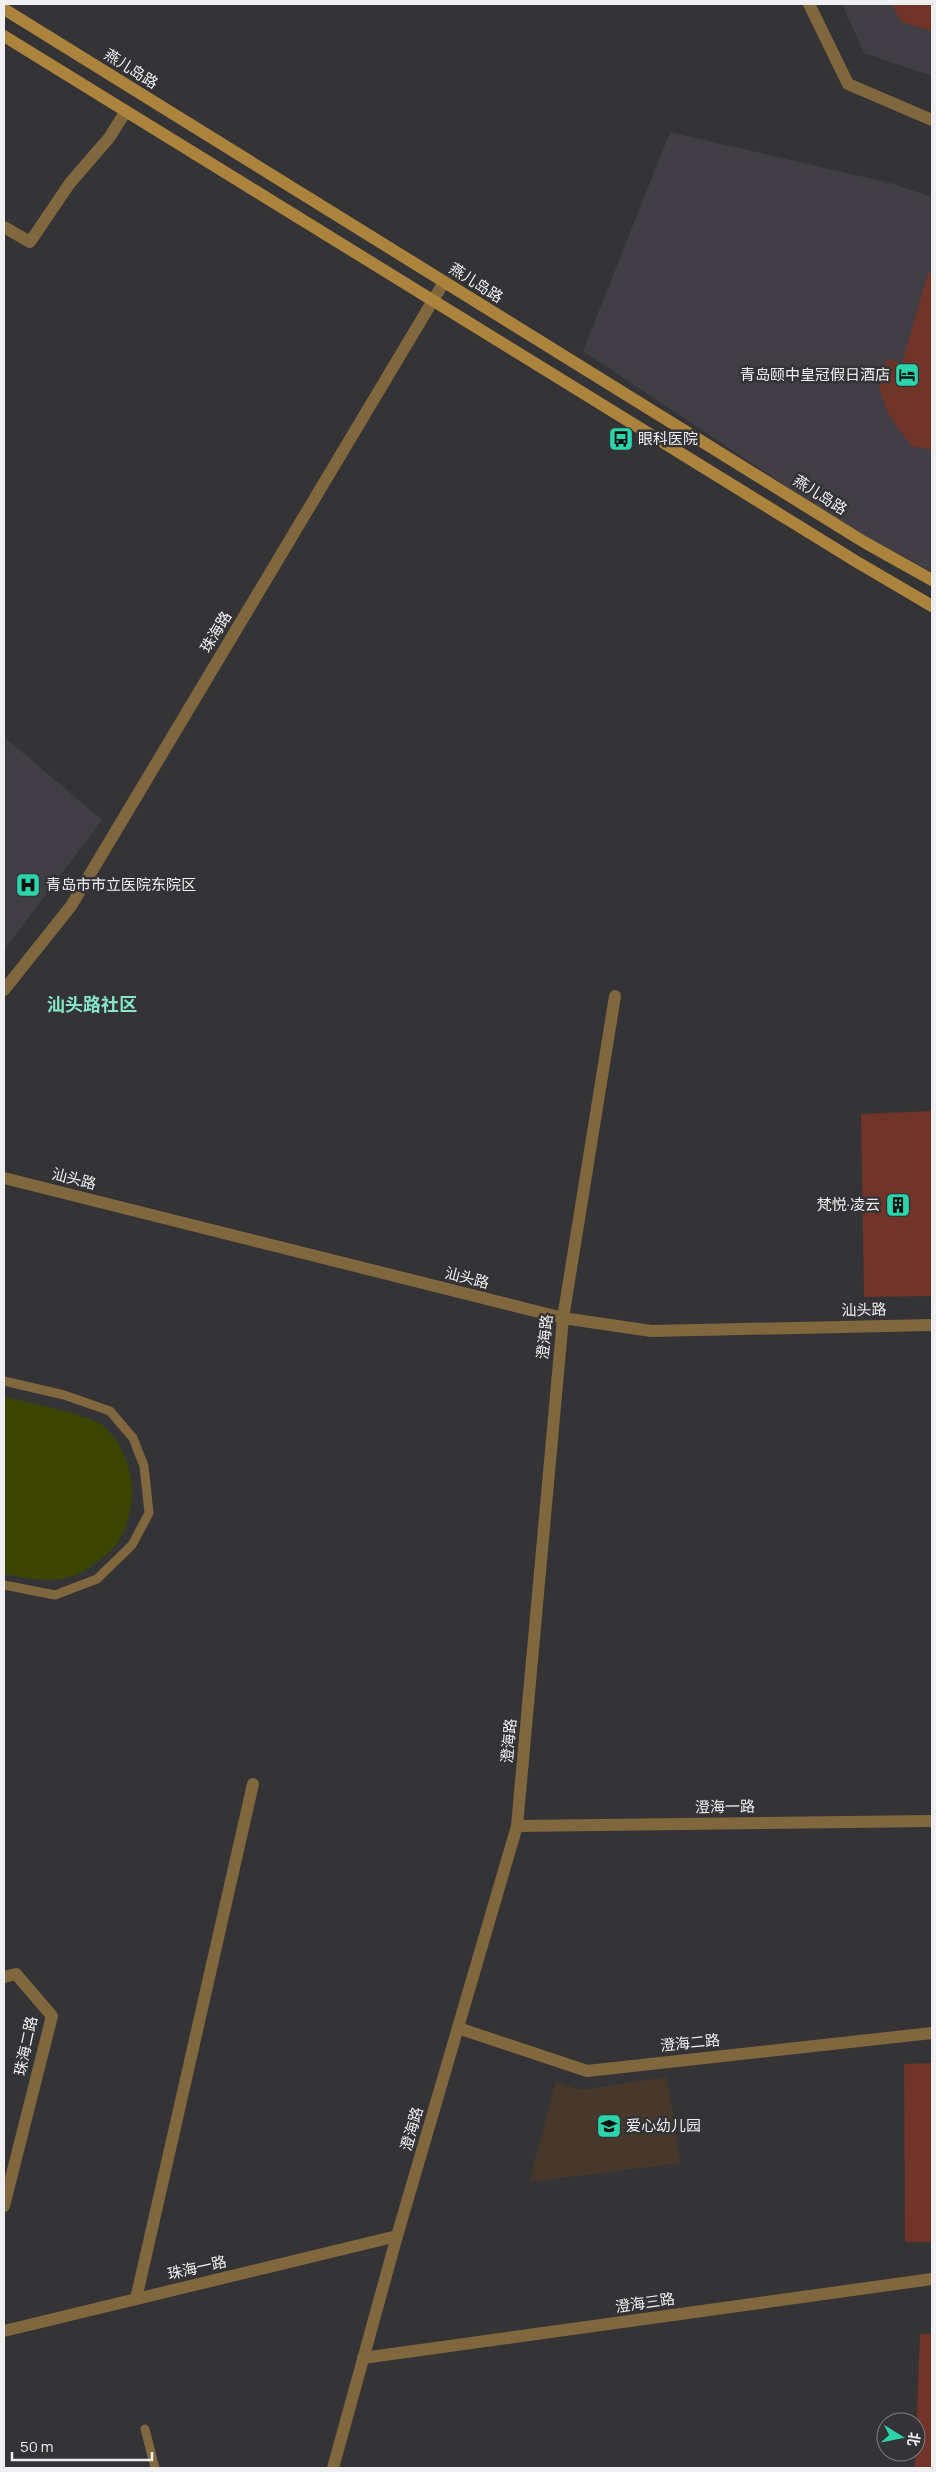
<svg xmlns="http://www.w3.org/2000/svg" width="936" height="2472" viewBox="0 0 936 2472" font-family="Manrope,'Noto Sans SC',sans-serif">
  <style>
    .built { fill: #413e45 }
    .education { fill: #47382b }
    .green { fill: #3b4500 }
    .building { fill: #713429 }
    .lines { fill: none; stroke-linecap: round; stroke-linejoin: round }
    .service { stroke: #81673e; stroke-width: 9 }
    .pedestrian { stroke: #81673e; stroke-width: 12 }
    .minor { stroke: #81673e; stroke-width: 12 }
    .secondary { stroke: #ac833d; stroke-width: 12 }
    .labels { text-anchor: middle; stroke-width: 5; stroke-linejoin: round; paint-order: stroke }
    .street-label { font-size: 15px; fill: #efeef0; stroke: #343336 }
    .poi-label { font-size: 15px; fill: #efeef0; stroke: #343336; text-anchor: start }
    .quarter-label { font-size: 18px; font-weight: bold; fill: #87e5c7; stroke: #343336 }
  </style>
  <rect width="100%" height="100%" fill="#343336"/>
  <g class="built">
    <polygon points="842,4 932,4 932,76 864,53"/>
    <polygon points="670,132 894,184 932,197 932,572 846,526 583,351"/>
    <polygon points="4,737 102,820 4,950"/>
  </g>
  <polygon class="education" points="667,2077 680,2163 529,2182 556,2082 581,2090"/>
  <path class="green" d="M4,1397c19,4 86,18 98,28 34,29 39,81 15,119 -4,6 -28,25 -35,28 -25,13 -52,7 -78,2z"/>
  <g class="building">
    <polygon points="892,4 932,4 932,31 901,22"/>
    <polygon points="928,273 932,274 932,450 911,446 888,414 879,387 887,359 902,363"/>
    <polygon points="932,1111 932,1296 864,1297 861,1114"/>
    <polygon points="932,2063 932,2242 905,2242 904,2064"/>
    <polygon points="920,2334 932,2334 932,2468 915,2468"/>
  </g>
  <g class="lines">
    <g class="service">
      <polyline points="4,1381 64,1395 110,1411 133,1438 144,1466 149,1513 132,1545 97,1579 55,1595 4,1585"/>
      <polyline points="145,2429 155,2468"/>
    </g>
    <polyline class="pedestrian" points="809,4 848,84 932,120"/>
    <g class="minor">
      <polyline points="4,227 30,242 70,183 109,138 126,111"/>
      <polyline points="4,990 71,906 444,282"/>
      <polyline points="4,1178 563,1318 651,1331 932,1325"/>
      <polyline points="517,1826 932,1821"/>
      <polyline points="4,1977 16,1974 52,2016 4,2206"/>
      <polyline points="458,2028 587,2071 932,2033"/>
      <polyline points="136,2299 253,1784"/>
      <polyline points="4,2331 397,2236"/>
      <polyline points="363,2358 932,2279"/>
      <polyline points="333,2468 397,2236 517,1826 563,1318 615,996"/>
    </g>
    <g class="secondary">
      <polyline points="4,9 864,542 932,580"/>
      <polyline points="4,36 857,562 932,606"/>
    </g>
  </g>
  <defs>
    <symbol id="hotel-square" viewBox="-11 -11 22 22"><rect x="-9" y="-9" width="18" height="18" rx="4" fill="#2ad5ac" stroke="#343336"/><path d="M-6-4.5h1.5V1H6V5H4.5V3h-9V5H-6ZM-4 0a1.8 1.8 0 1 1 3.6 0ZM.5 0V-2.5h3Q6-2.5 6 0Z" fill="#111"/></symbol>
    <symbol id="bus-square" viewBox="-11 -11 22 22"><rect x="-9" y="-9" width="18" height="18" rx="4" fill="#2ad5ac" stroke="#343336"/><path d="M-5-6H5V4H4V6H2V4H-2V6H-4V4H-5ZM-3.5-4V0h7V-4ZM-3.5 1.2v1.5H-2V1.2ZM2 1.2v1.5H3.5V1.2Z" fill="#111"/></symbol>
    <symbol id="hospital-square" viewBox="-11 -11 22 22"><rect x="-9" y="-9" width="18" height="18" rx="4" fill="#2ad5ac" stroke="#343336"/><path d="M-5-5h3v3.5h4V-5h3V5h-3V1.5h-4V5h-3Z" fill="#111"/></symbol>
    <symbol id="building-square" viewBox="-11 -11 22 22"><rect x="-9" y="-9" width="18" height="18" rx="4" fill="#2ad5ac" stroke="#343336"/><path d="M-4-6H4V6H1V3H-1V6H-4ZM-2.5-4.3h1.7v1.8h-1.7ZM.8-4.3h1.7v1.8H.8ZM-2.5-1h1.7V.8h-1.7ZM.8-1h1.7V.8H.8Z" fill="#111"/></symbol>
    <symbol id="school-square" viewBox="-11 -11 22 22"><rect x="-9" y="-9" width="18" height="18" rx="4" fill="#2ad5ac" stroke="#343336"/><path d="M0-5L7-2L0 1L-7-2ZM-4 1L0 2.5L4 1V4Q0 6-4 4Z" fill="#111"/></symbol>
  </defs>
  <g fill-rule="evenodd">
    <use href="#hotel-square" x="893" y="361" width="28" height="28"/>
    <use href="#bus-square" x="607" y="425" width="28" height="28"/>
    <use href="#hospital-square" x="14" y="871" width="28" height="28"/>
    <use href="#building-square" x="884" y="1191" width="28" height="28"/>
    <use href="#school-square" x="595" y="2112" width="28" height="28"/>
  </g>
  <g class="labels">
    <g class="street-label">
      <text transform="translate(131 69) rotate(32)" y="5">燕儿岛路</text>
      <text transform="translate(476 283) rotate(32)" y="5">燕儿岛路</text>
      <text transform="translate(820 495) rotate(32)" y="5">燕儿岛路</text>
      <text transform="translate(216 632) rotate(-59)" y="5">珠海路</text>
      <text transform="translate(74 1179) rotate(14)" y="5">汕头路</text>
      <text transform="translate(467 1278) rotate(14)" y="5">汕头路</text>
      <text transform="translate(864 1310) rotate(-1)" y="5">汕头路</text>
      <text transform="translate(545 1337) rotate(-84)" y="5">澄海路</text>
      <text transform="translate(509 1741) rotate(-85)" y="5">澄海路</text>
      <text transform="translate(725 1807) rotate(-1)" y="5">澄海一路</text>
      <text transform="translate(690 2043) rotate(-6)" y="5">澄海二路</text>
      <text transform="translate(26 2046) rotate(-78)" y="5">珠海二路</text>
      <text transform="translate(412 2129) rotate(-74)" y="5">澄海路</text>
      <text transform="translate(197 2268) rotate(-13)" y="5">珠海一路</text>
      <text transform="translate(645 2303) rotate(-8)" y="5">澄海三路</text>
    </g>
    <g class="poi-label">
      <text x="890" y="380" text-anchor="end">青岛颐中皇冠假日酒店</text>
      <text x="638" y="444">眼科医院</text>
      <text x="46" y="890">青岛市市立医院东院区</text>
      <text x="880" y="1210" text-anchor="end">梵悦·凌云</text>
      <text x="626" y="2131">爱心幼儿园</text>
    </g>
    <g class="quarter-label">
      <text x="92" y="1011">汕头路社区</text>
    </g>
  </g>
  <rect width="936" height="2472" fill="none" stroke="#efeef0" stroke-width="10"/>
  <g transform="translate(901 2437) rotate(100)"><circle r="24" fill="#343336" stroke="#7f7e80"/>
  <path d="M0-4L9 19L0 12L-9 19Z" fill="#2ad5ac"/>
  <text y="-8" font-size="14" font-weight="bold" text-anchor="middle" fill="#efeef0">北</text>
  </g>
  <path d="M12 2452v8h140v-8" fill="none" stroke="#efeef0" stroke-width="2.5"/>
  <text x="20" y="2452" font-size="15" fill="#efeef0" stroke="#343336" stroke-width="4" paint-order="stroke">50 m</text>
</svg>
